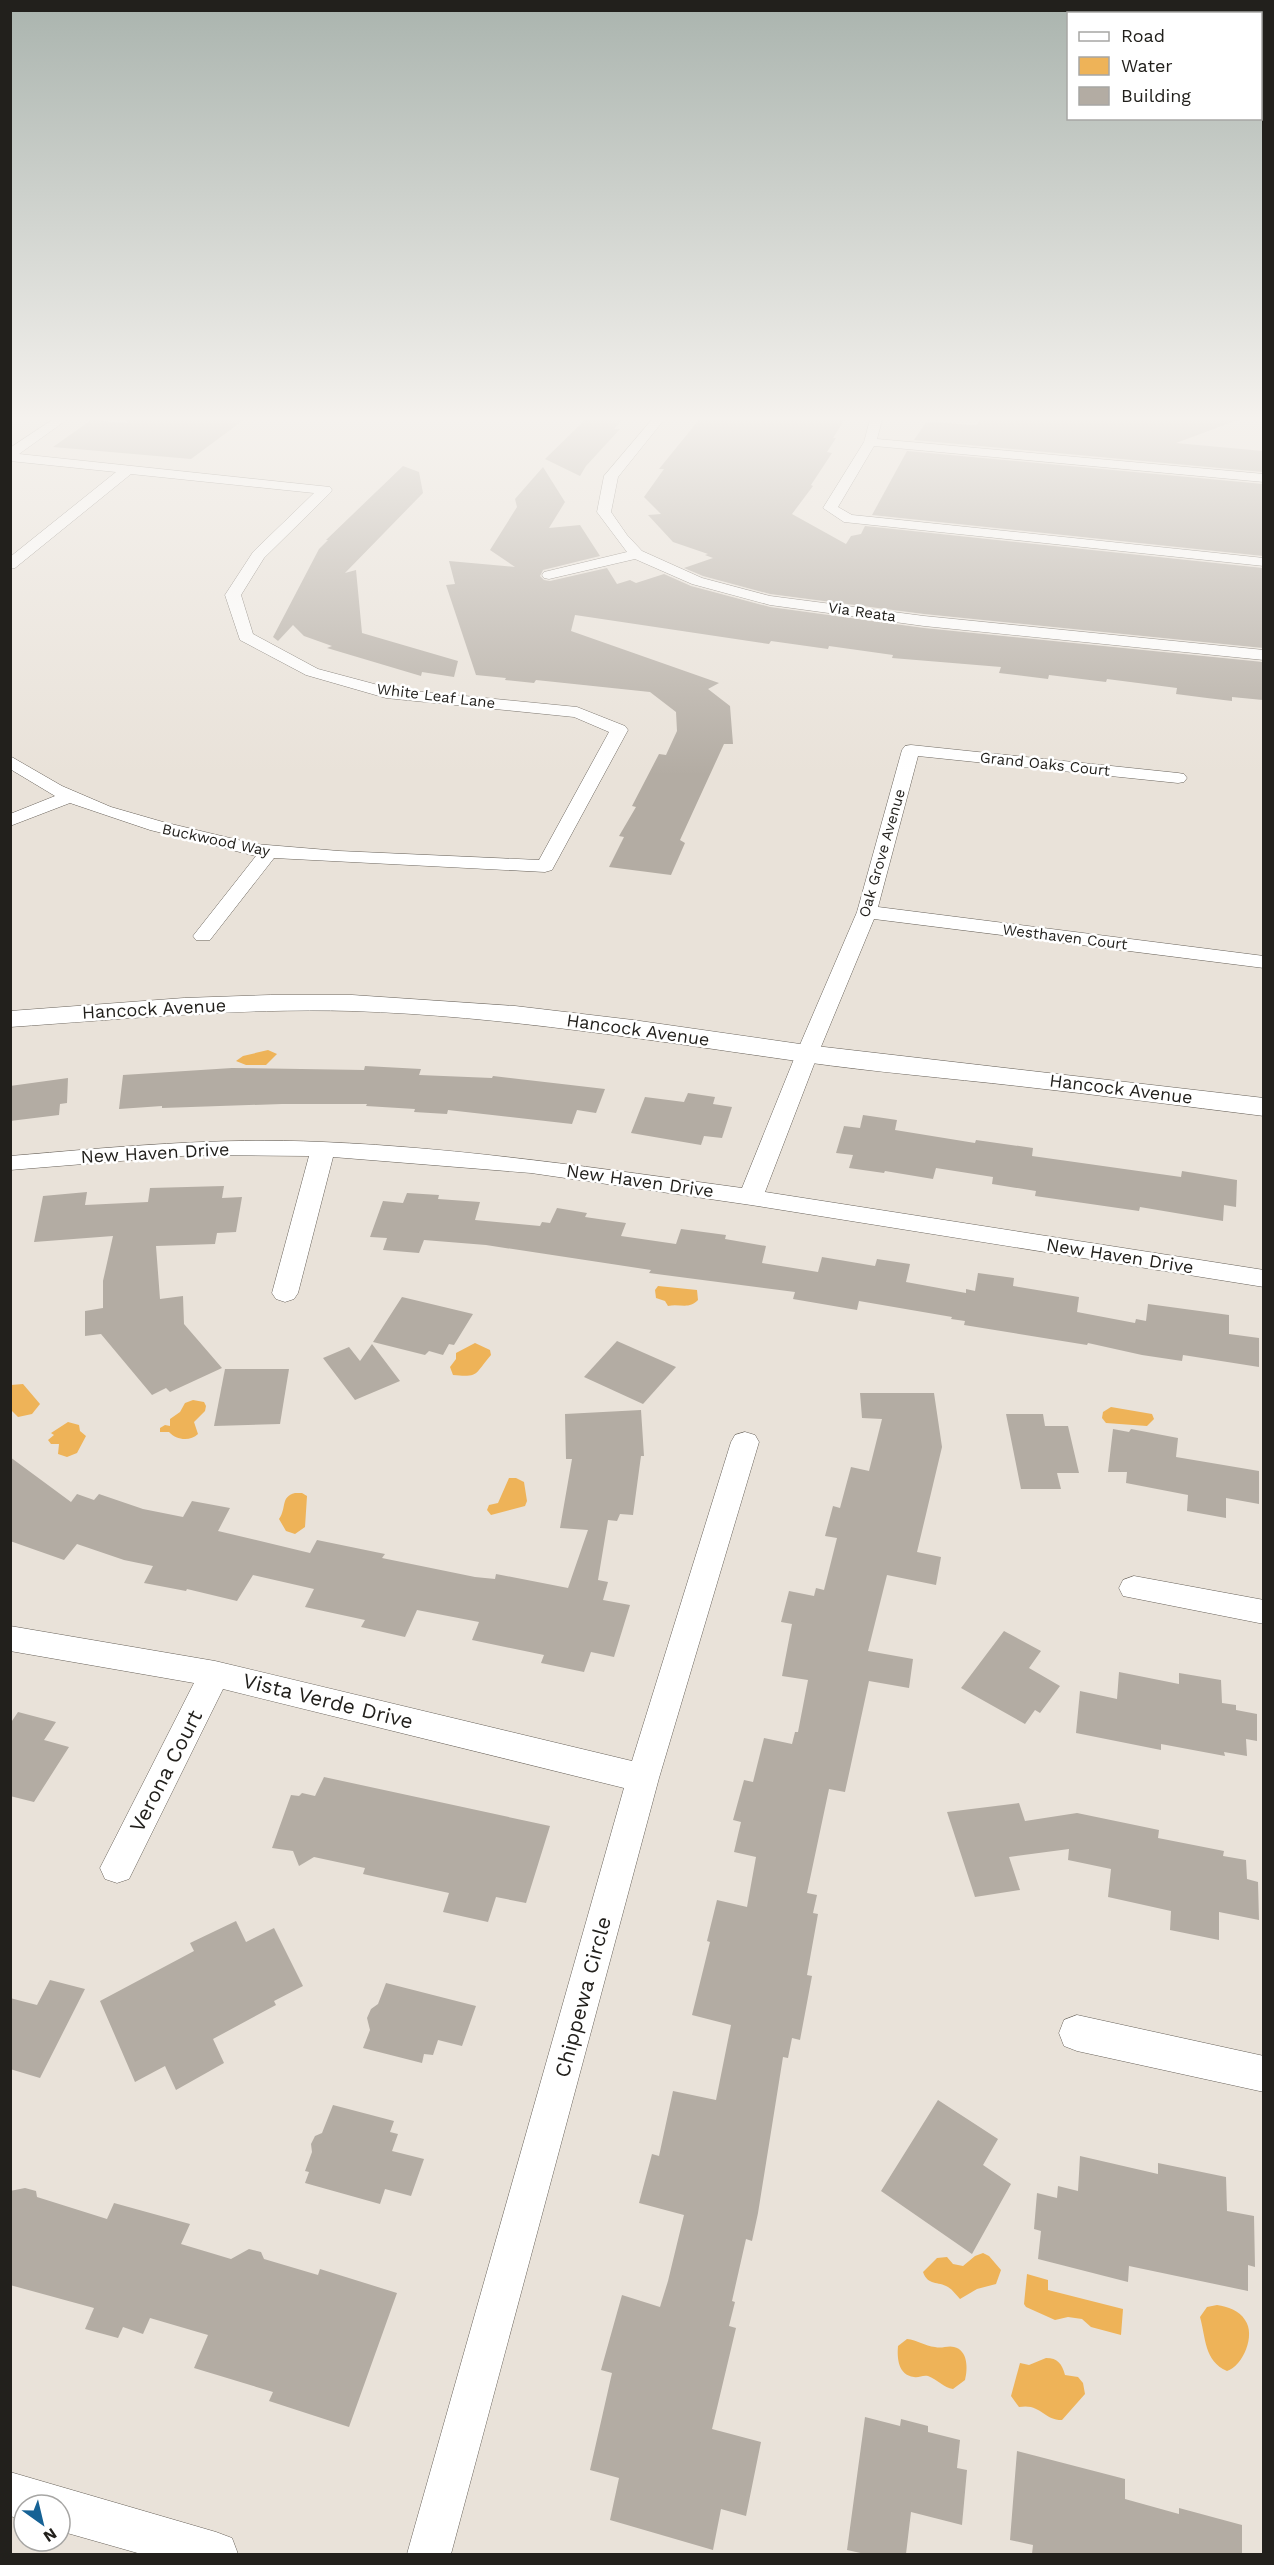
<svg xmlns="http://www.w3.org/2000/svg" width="1274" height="2565" viewBox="0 0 1274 2565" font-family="'Work Sans',sans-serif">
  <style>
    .water { fill: #eeb358 }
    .building { fill: #b3aca3 }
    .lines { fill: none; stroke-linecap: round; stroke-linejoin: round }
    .street-casing { stroke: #69635b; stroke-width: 1 }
    .secondary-casing { stroke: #69635b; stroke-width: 1 }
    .street { fill: #fff; fill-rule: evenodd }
    .secondary { fill: #fff; fill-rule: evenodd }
    .labels { text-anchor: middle; stroke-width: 5; stroke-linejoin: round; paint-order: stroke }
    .far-street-label { font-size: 15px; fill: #22201c; stroke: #fff }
    .street-label { font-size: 18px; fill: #22201c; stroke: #fff }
    .near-street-label { font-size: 21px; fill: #22201c; stroke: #fff }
  </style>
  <rect width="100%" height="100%" fill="#e9e2d9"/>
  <g class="water">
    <polygon points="268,1050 277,1054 266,1065 246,1065 236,1061 243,1056"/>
    <path d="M658,1286l39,4 1,10c-9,10 -19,3 -30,6l-3,-5 -9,-3 -1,-8z"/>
    <path d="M475,1343l15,7 1,5c-16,18 -11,23 -38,20l-3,-8 6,-8v-6z"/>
    <polygon points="23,1384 40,1404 32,1414 18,1417 11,1410 11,1385"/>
    <path d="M193,1400l11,2 2,4 -1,5 -11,11 4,12c-8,8 -22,6 -29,-2h-9v-4l5,-3 5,1v-7l10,-7 5,-9z"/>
    <polygon points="1111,1407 1152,1414 1154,1419 1147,1426 1106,1423 1102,1418 1103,1412"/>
    <polygon points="68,1422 79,1425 80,1431 86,1436 77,1453 67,1457 58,1454 59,1444 51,1444 48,1440 54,1435 51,1433"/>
    <polygon points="509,1478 516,1478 524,1482 527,1501 525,1506 491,1515 487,1510 489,1505 498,1503"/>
    <path d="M295,1493h7l5,3 -2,31 -10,7 -9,-3 -7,-12c8,-11 1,-22 16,-26z"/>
    <path d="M983,2253l6,3 12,14 -5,14 -19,5 -17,10c-4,-4 -7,-9 -12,-12 -10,-6 -20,-1 -25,-15l14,-14 10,-1 6,7 10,2 12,-10z"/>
    <polygon points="1027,2274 1048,2280 1048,2290 1123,2309 1121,2335 1091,2327 1082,2319 1068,2317 1055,2320 1026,2307 1024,2304"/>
    <path d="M1217,2305c11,2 22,5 28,15 11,15 -2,46 -18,51 -23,-10 -21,-33 -27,-54l7,-10z"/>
    <path d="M907,2339c10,1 18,7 28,8 7,2 13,-2 19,0 14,3 14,22 11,33l-12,9c-9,-1 -16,-10 -25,-13 -6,-1 -9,2 -14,1 -16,-2 -17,-19 -16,-31z"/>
    <path d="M1046,2358c12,0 16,6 19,17l13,2 5,6 2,11 -23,26c-19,0 -21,-17 -43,-13l-8,-11 9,-33 9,2z"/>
  </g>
  <g class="building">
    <polygon points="127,416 249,416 191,459 53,447 91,420 127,423"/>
    <polygon points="589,416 626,416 614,429 620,429 586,466 580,476 545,459"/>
    <polygon points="702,416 847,416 833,438 836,438 827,452 832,453 811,485 813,486 792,514 846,544 851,536 861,534 865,526 1263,568 1263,648 924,614 770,594 703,576 684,568 713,558 705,555 708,554 673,542 648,515 661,514 644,497 664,469 659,469"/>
    <polygon points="983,416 1243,416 1243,418 1176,443 1263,451 1263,472 914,440 926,422 977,425"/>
    <polygon points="907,451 1263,484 1263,556 872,515"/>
    <polygon points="403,466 419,472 423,493 345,573 356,570 362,633 458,661 454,677 422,672 421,676 327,648 332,646 304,636 293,625 278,641 273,637 319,549 328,540 326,540"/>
    <polygon points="543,467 565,502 549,528 580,525 600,556 543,570 540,576 544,580 550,581 607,568 617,584 630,580 636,583 664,574 691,586 770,607 924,628 1263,662 1263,700 1232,697 1232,701 1207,698 1176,694 1177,688 1107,679 1106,682 1049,675 1048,679 999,673 1001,667 892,658 893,655 829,646 828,649 771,641 769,644 575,615 571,631 719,683 708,689 730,706 733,744 724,744 680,840 685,843 671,875 609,867 624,837 619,836 636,807 632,806 659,754 666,755 677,731 676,712 650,692 536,680 534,683 505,680 506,678 476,675 446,585 455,584 449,561 515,567 490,550 517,507 515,499"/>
    <polygon points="365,1066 421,1069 419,1075 492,1078 493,1076 605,1089 596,1113 577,1110 572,1124 448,1110 447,1114 414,1112 415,1109 366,1106 367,1104 282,1104 162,1108 162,1106 119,1109 123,1075 232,1068 364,1070"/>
    <polygon points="68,1078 67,1103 60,1104 59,1115 10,1121 10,1086"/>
    <polygon points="688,1093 715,1097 713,1104 732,1107 722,1138 704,1136 701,1145 631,1133 645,1097 684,1102"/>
    <polygon points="863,1115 897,1120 895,1130 975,1143 976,1140 1033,1148 1032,1156 1181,1177 1182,1171 1237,1180 1236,1207 1224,1205 1223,1221 1140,1207 1139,1211 1035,1196 1036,1191 992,1184 993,1177 936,1168 933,1179 885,1171 884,1173 849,1168 853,1155 836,1153 844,1126 860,1128"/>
    <polygon points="224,1186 222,1198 242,1197 236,1232 217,1233 215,1244 156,1246 160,1299 183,1296 184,1324 222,1368 170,1392 166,1388 152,1395 101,1334 85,1336 85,1311 103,1308 103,1281 113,1236 34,1242 43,1196 87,1192 85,1205 148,1202 150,1188"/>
    <polygon points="407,1193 439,1195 438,1199 480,1202 475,1220 540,1226 542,1222 550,1223 557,1208 587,1213 585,1217 626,1223 621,1236 676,1244 681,1229 726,1235 725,1239 766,1246 762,1263 818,1272 822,1257 875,1266 877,1259 910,1264 906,1282 966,1293 966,1289 975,1291 978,1273 1014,1278 1013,1286 1079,1297 1077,1312 1135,1323 1136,1319 1146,1321 1148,1304 1229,1315 1229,1334 1259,1338 1259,1367 1183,1355 1182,1361 1142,1355 1088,1343 1087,1345 964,1325 965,1321 951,1319 952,1317 859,1301 857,1310 793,1299 795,1292 649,1273 651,1270 486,1245 424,1240 419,1253 383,1250 387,1238 370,1237 383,1201 403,1203"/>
    <polygon points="402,1297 473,1314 454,1345 449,1344 443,1355 429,1351 425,1355 373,1342"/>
    <polygon points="617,1341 676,1367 643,1404 584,1377"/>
    <polygon points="372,1344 400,1381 355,1400 323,1358 349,1347 360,1361"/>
    <polygon points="225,1369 289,1369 280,1424 214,1426"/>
    <polygon points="860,1393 934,1393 942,1447 917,1552 941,1557 936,1585 887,1575 868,1651 913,1659 909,1688 869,1681 845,1792 829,1789 807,1893 817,1895 813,1913 818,1914 807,1975 812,1976 800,2040 792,2038 788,2058 783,2057 758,2213 752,2241 746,2239 732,2301 735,2302 729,2326 736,2328 712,2429 761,2442 746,2516 721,2509 713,2550 610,2520 619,2478 590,2470 612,2373 601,2370 622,2295 660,2307 668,2281 684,2215 639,2203 652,2154 659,2156 673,2091 716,2100 731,2025 692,2015 710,1942 707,1941 717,1900 747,1907 756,1857 734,1852 741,1822 733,1820 744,1780 753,1782 764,1738 792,1744 795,1732 798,1732 808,1680 782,1676 792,1624 781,1622 789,1591 814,1596 816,1588 824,1590 837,1538 825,1536 833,1506 840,1508 851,1467 869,1471 882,1419 862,1418"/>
    <polygon points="641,1410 644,1456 641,1456 633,1515 620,1514 617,1521 608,1520 598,1580 608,1582 603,1600 630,1605 614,1657 591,1652 584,1672 541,1663 544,1655 472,1640 479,1622 417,1610 405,1637 361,1627 365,1620 305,1607 314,1589 253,1575 237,1601 187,1589 186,1591 144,1583 153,1566 124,1560 77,1544 64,1560 10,1541 10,1457 71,1502 77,1494 94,1500 99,1494 143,1509 183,1517 192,1501 230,1508 218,1531 310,1553 317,1540 385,1554 382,1558 475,1577 495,1579 496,1574 568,1588 588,1530 560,1528 572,1459 566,1459 565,1414"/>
    <polygon points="1006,1414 1043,1414 1045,1426 1068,1426 1079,1473 1057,1473 1061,1489 1021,1489"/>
    <polygon points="1113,1429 1129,1432 1131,1429 1178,1438 1176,1457 1259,1471 1259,1504 1226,1498 1226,1518 1187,1511 1188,1495 1126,1483 1127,1472 1108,1472"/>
    <polygon points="1004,1631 1041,1651 1029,1668 1060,1686 1040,1713 1035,1710 1025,1724 961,1688"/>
    <polygon points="1119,1672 1179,1684 1179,1673 1221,1680 1222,1703 1236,1705 1236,1710 1257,1714 1257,1741 1246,1739 1247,1756 1224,1752 1225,1756 1161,1744 1161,1750 1076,1733 1080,1691 1117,1699"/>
    <polygon points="18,1712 56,1722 44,1740 69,1747 34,1802 10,1796 10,1724"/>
    <polygon points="324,1777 550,1826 526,1903 496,1897 488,1922 443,1912 449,1893 363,1874 365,1868 314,1857 299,1866 293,1851 272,1848 291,1795 299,1796 302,1793 315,1796"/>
    <polygon points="1019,1803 1025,1821 1077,1813 1159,1830 1158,1838 1224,1851 1223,1856 1246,1860 1247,1879 1258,1882 1259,1920 1219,1912 1219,1940 1170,1930 1171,1911 1108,1897 1111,1869 1068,1860 1069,1849 1009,1857 1020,1890 975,1897 947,1812"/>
    <polygon points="236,1921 246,1942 274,1928 303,1986 274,2001 276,2005 213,2039 224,2063 176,2090 165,2066 135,2082 100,2001 194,1951 190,1943"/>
    <polygon points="50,1980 85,1989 40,2078 10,2069 10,1998 37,2005"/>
    <polygon points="386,1983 476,2006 462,2046 438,2040 433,2055 424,2054 422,2063 363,2048 370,2030 367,2018 371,2009 378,2004"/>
    <polygon points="938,2100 998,2139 983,2165 1011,2184 972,2254 881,2191"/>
    <polygon points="333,2105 394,2121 390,2132 398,2134 392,2151 424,2159 411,2196 385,2189 380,2204 305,2183 309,2172 305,2171 312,2152 311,2144 315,2136 322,2133"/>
    <polygon points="1080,2156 1158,2174 1158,2163 1226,2177 1227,2211 1254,2216 1255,2267 1248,2265 1248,2291 1129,2266 1128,2282 1038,2259 1041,2231 1034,2229 1037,2193 1057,2198 1058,2186 1078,2191"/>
    <polygon points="25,2188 36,2191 37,2197 107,2219 114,2203 190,2224 181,2244 231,2259 249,2249 261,2252 264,2259 318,2275 320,2269 397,2293 349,2427 269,2401 273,2392 194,2368 208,2335 150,2318 143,2334 123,2327 118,2338 85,2329 94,2308 10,2285 10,2191"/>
    <polygon points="865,2417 900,2426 901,2419 928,2426 928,2432 960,2440 957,2468 967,2470 962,2525 911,2512 906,2554 865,2554 847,2550"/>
    <polygon points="1017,2451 1125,2479 1125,2499 1179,2514 1179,2508 1242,2525 1242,2554 1032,2554 1033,2545 1010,2540"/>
  </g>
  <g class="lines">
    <defs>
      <g id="street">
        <polygon points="58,416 72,416 19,454 330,487 332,490 330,493 264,558 241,595 253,634 318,669 393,689 577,707 625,726 628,730 552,870 545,872 274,858 210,940 196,940 193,936 256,856 150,830 70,803 10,826 10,814 55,796 10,769 10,756 62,786 111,807 163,822 255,844 339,851 539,860 609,732 574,717 386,698 306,675 240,640 225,595 253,552 314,493 131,474 15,568 10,569 10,557 116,472 10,461 10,448"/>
        <polygon points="655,416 667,416 618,477 611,512 627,535 642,551 702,578 770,596 924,616 1264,650 1264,660 924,626 770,605 692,584 635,559 549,579 544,578 542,575 544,572 627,552 597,512 604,476"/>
        <polygon points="871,416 883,416 877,439 1264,474 1264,482 874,446 838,507 852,515 1264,558 1264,566 844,522 823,508 864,442"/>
        <path d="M911,745l267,28 6,1 3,4 -3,4 -6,1 -260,-27 -40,151 386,49v12l-390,-49 -56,135 -53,138 499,78v17l-513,-82 -220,-32 -198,-16 -35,136 -4,6 -9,3 -9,-3 -4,-6 37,-137 -115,-1 -184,15v-14c105,-9 208,-19 313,-14 141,6 280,27 419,46l54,-134 61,-142 45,-162 3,-4z"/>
        <polygon points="745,1432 755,1435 759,1442 659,1778 451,2554 407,2554 624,1788 223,1689 129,1879 117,1883 105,1879 100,1868 194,1683 10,1651 10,1626 215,1661 632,1761 731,1442 735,1435"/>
        <polygon points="1134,1576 1264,1600 1264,1624 1123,1596 1119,1588 1123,1580"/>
        <polygon points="1077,2015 1264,2056 1264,2092 1077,2051 1064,2046 1059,2033 1064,2020"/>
        <polygon points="10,2472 216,2532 232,2538 238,2554 141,2554 60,2531 60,2505 24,2505 24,2520 10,2516"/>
      </g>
      <path id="secondary" d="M271,995h81l163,11 118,14 174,25 457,53v18c-82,-10 -164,-21 -246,-30 -71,-8 -143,-14 -214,-24 -150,-21 -300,-46 -452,-51 -114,-3 -228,8 -342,16v-16l174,-13z"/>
    </defs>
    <use href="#street" class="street-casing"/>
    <use href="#secondary" class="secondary-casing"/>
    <use href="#street" class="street"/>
    <use href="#secondary" class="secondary"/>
  </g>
  <linearGradient id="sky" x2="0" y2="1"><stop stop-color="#aab4ae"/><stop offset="0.54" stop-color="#f5f2ee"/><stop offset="1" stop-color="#f5f2ee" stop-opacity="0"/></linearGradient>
  <rect width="1274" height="775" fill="url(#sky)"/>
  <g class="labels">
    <g class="far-street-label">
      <text transform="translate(862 612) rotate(8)" y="5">Via Reata</text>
      <text transform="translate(436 696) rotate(7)" y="5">White Leaf Lane</text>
      <text transform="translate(1045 764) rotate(6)" y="5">Grand Oaks Court</text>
      <text transform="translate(216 840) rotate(12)" y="5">Buckwood Way</text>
      <text transform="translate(882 853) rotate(-74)" y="5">Oak Grove Avenue</text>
      <text transform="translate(1065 937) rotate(7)" y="5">Westhaven Court</text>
    </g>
    <g class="street-label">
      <text transform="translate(154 1009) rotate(-3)" y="6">Hancock Avenue</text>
      <text transform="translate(638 1030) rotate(8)" y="6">Hancock Avenue</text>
      <text transform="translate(1121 1089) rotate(7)" y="6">Hancock Avenue</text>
      <text transform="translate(155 1153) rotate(-3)" y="6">New Haven Drive</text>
      <text transform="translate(640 1181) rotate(8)" y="6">New Haven Drive</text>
      <text transform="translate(1120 1256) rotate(9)" y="6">New Haven Drive</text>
    </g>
    <g class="near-street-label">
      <text transform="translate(328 1701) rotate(14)" y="7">Vista Verde Drive</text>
      <text transform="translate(166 1771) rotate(-63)" y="7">Verona Court</text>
      <text transform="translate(583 1997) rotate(-75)" y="7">Chippewa Circle</text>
    </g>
  </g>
  <rect width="1274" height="2565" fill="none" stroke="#22201c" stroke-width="24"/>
  <rect x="1067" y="12" width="195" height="108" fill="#ffffff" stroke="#a7a6a4" stroke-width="1.5"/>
  <rect x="1079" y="32" width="30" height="9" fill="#ffffff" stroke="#a7a6a4" stroke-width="1.5"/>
  <text x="1121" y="42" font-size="18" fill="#22201c">Road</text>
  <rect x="1079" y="57" width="30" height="18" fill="#eeb358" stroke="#a7a6a4" stroke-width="1.5"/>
  <text x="1121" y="72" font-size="18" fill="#22201c">Water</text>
  <rect x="1079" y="87" width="30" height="18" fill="#b3aca3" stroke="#a7a6a4" stroke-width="1.5"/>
  <text x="1121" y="102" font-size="18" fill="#22201c">Building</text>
  <g transform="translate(42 2523) rotate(146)"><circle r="28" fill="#ffffff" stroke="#a7a6a4" stroke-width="1.5"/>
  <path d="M0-4.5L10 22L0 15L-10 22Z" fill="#166295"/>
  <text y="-9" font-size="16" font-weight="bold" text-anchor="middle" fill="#22201c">N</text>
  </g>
</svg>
